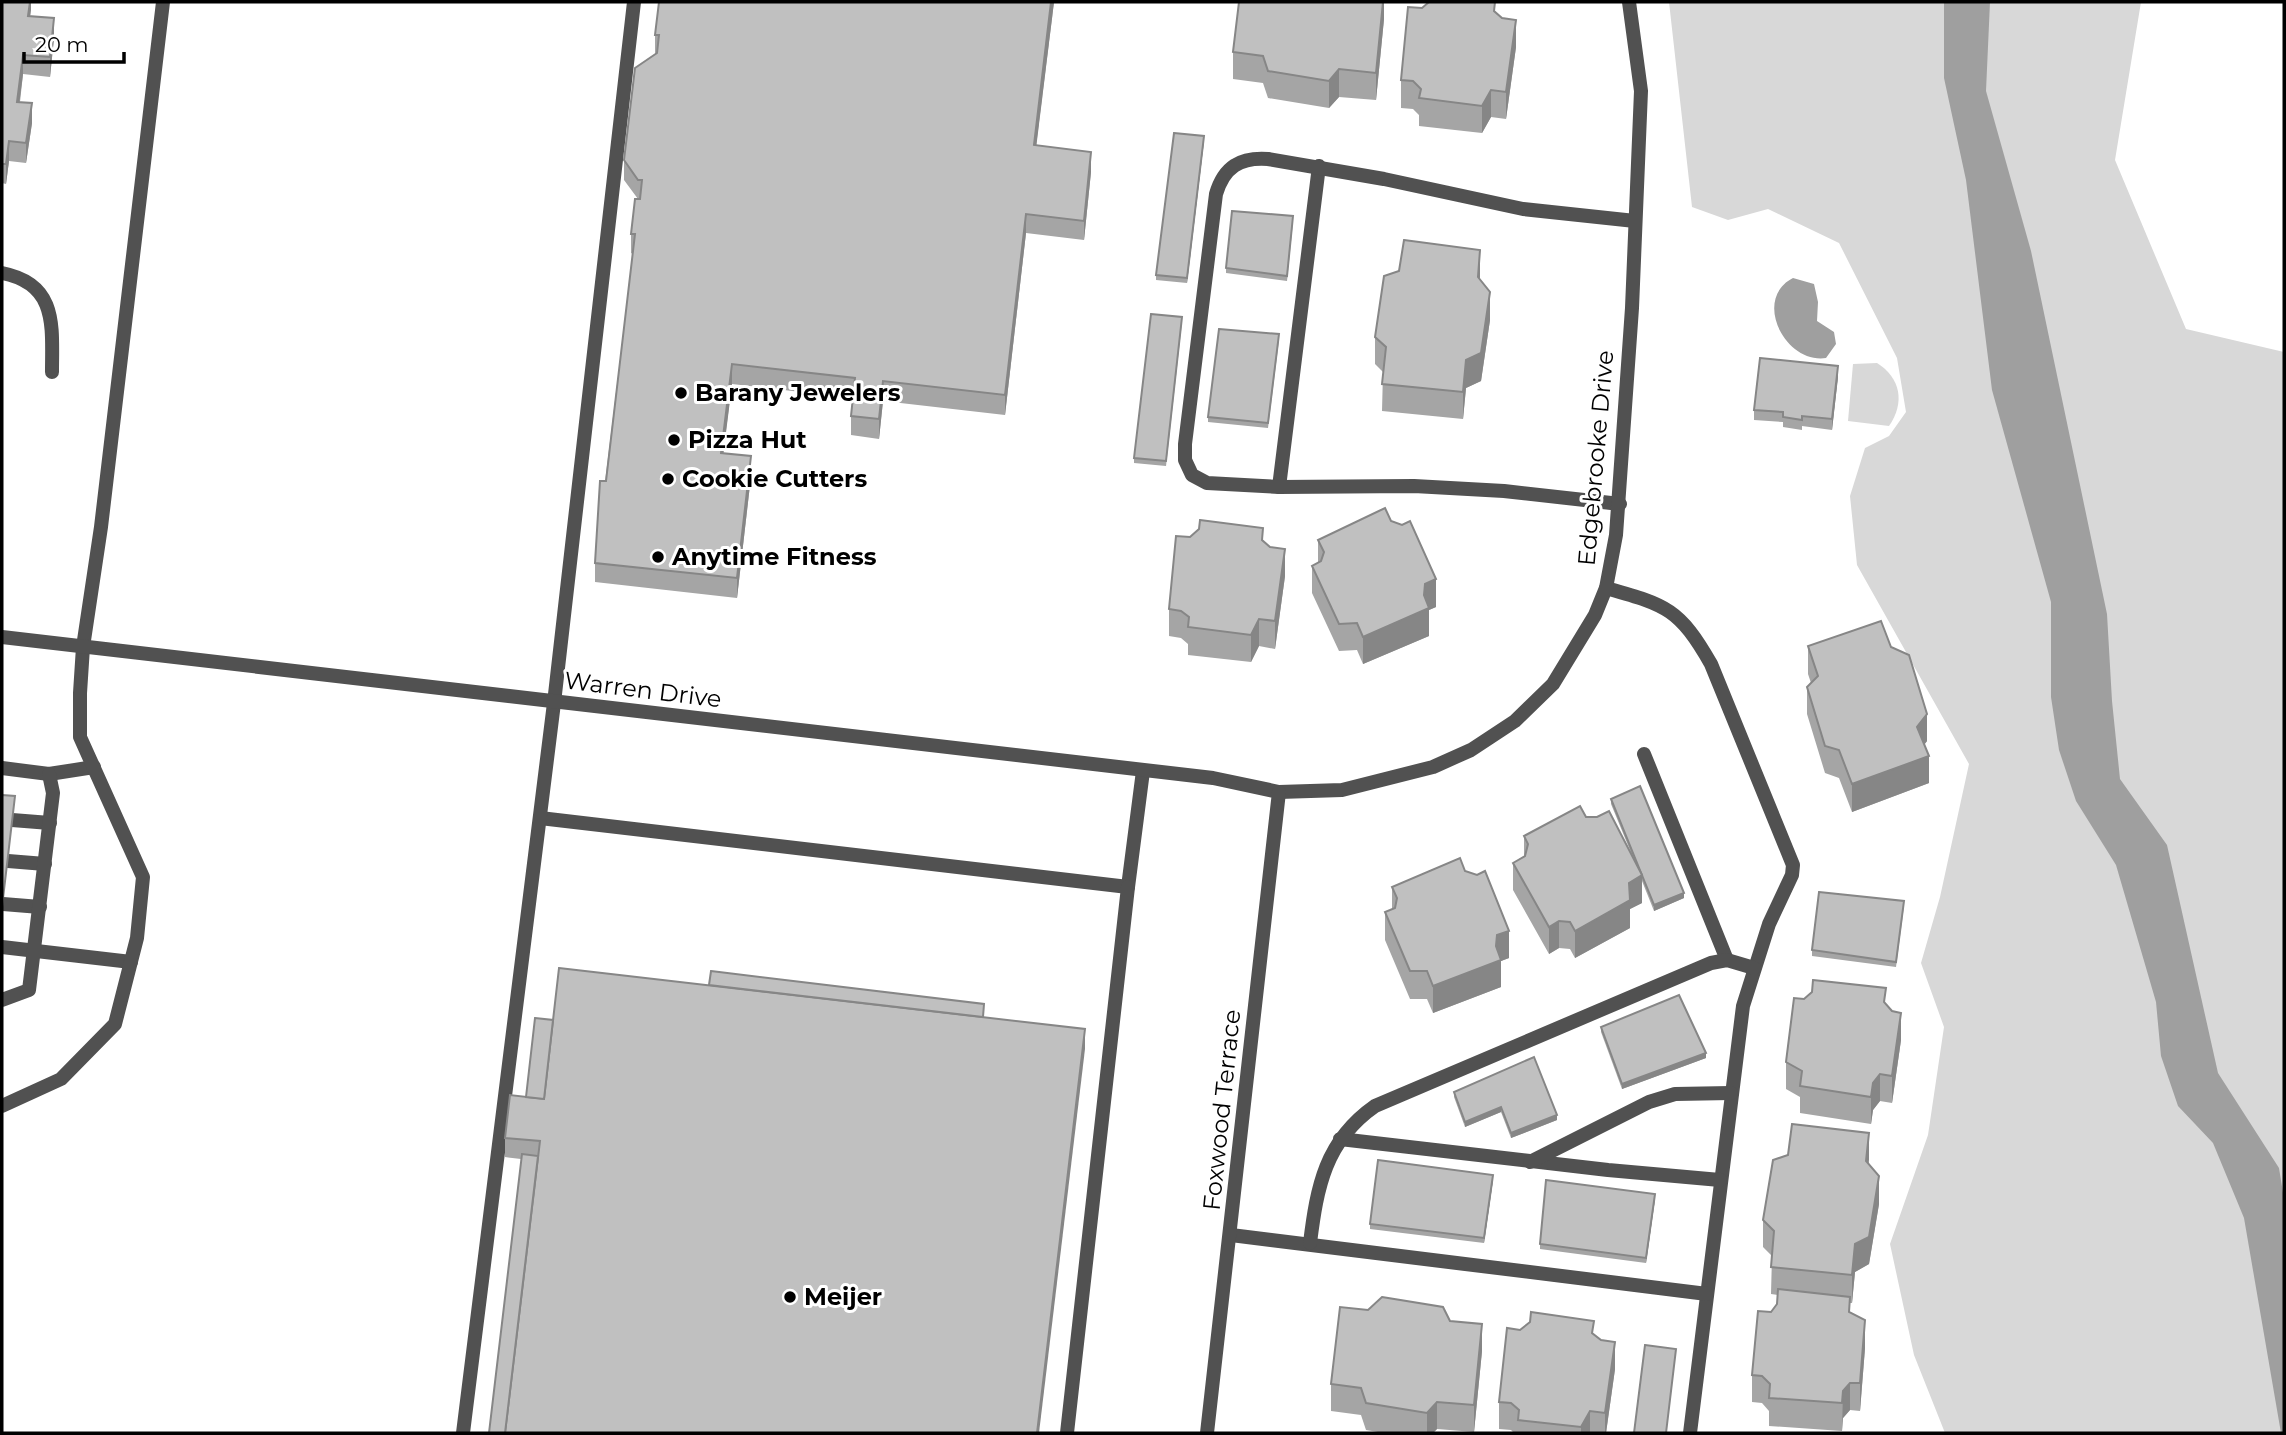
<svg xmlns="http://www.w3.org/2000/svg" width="2286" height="1435" viewBox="0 0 2286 1435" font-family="Montserrat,sans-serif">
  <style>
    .green { fill: #d8d8d8 }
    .water { fill: #9f9f9f }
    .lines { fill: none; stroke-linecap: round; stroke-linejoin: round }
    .lane { stroke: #515151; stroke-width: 14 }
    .street { stroke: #515151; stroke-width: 14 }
    .wall { fill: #a5a5a5 }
    .shaded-wall { fill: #868686 }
    .building { fill: #c0c0c0; stroke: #868686; stroke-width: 2 }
    .poi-dot { fill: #000; stroke: #fff; stroke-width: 2.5 }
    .labels { text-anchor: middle; stroke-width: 6; stroke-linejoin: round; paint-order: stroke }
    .poi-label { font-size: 24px; font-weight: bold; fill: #000; stroke: #fff; text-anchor: start }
    .street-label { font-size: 24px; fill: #000; stroke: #fff }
  </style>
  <rect width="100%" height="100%" fill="#fff"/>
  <g class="green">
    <polygon points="1669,2 2141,2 2115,160 2186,329 2284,352 2284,1433 1945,1433 1914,1355 1890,1244 1928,1135 1944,1027 1921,963 1940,897 1969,764 1857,565 1850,496 1865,448 1889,436 1906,412 1897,358 1839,243 1768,209 1728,220 1692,207"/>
    <path d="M1877,363c24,15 28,40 12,63l-41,-5 5,-57z"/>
  </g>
  <g class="water">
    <polygon points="1944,2 1990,2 1986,91 2031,251 2107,614 2112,701 2120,779 2167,845 2218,1073 2279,1168 2284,1199 2284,1433 2281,1433 2244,1218 2213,1143 2178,1106 2161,1056 2156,1002 2116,865 2076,801 2059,750 2051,697 2051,602 1992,390 1966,180 1944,78"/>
    <path d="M1793,278l21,6 4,18 -1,19 17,11 2,12 -10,14c-41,6 -74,-59 -33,-80z"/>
  </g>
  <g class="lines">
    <g class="lane">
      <path d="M2,273c56,11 50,53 50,99"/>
      <polyline points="1279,487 1319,166"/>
      <path d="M1620,504l-116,-13 -90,-5 -135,1 -72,-4 -15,-8 -7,-15v-16l31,-250c8,-27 24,-37 52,-35l116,20 139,30 112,12"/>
      <polyline points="2,768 49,774 94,767"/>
      <polyline points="540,818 1128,887 1143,771"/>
      <polyline points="12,820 50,823"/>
      <polyline points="8,861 45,864"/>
      <polyline points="3,904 40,907"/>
      <polyline points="2,947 131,962"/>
      <polyline points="2,1000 29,990 53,793 49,774"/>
      <polyline points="2,1106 61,1079 115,1024 137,938 143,877 80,737 80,693 83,647 101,527 163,2"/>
      <polyline points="463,1433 554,703 634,2"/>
      <polyline points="1067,1433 1128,887"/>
    </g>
    <g class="street">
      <path d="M1606,588c60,17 73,20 105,76l82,201 -1,10 -23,49 -26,82 -53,427"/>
      <polyline points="2,637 1213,778 1279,792 1342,790 1433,767 1471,750 1515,721 1553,684 1595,615 1606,588 1616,535 1632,308 1641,91 1629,2"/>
      <polyline points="1644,754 1727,960"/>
      <polyline points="1340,1139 1608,1170 1720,1180"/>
      <polyline points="1530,1162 1649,1102 1675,1094 1731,1093"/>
      <polyline points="1231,1235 1707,1294"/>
      <path d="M1310,1243c7,-56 15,-102 65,-137l336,-143 16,-3 27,8"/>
      <polyline points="1207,1433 1279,792"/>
    </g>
  </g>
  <g class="wall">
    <polygon points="2,2 31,2 30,16 54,38 50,77 23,74 20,102 32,123 26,163 9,161 6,184 2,183"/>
    <polygon points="659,2 1054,2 1036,146 1091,172 1084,240 1026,233 1005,415 883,401 879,439 851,435 851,416 853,398 732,384 723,453 751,476 737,598 595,582 595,563 633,254 631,253 631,234 638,199 624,180 624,160 655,54 655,35"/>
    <polygon points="1384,2 1384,19 1376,100 1339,97 1329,108 1268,98 1263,83 1233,79 1233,52"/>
    <polygon points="1495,13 1516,47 1506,119 1491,117 1482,133 1419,126 1419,115 1413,109 1401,108 1401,80"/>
    <polygon points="1204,141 1187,283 1156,280 1156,275"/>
    <polygon points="1293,222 1287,281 1226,273 1226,268"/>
    <polygon points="1480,280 1490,320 1481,381 1466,388 1463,419 1382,411 1383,372 1375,364 1375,337"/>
    <polygon points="1182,322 1166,466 1134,463 1134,458"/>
    <polygon points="1279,340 1268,428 1208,422 1208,417"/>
    <polygon points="1838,377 1832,430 1802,426 1802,430 1783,427 1783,422 1754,420 1754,410"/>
    <polygon points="1190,537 1263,541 1285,576 1275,649 1259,646 1251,662 1188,655 1188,644 1181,638 1169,636 1169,609"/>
    <polygon points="1318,540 1436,607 1429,610 1429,636 1363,664 1357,650 1339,651 1312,593 1312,566 1318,563"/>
    <polygon points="1808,646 1891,647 1927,741 1924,745 1929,783 1852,812 1839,778 1825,773 1807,714 1807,687 1811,683 1808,674"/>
    <polygon points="1611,799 1684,898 1654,911 1642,881 1642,903 1630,909 1630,928 1575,958 1570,949 1559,948 1549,954 1513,890 1513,863 1524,856 1524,836 1586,817 1632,855 1611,804"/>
    <polygon points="1465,871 1509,958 1501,961 1501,987 1433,1013 1427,999 1410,999 1385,940 1385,912 1392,909 1392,887"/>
    <polygon points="1904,906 1896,967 1812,956 1812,950"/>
    <polygon points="709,985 984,1009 983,1018 1085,1049 521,1159 505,1157 505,1138 526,1097 553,1020"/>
    <polygon points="1804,999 1886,1004 1901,1040 1892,1103 1880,1101 1873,1110 1871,1124 1800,1113 1800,1097 1786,1089 1786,1062"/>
    <polygon points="1601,1027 1706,1058 1622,1089 1601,1032"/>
    <polygon points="1454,1092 1557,1120 1511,1138 1501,1112 1465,1127 1454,1097"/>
    <polygon points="1868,1164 1879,1204 1869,1264 1855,1272 1852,1303 1850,1303 1850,1313 1865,1348 1860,1411 1850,1410 1843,1418 1842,1431 1769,1426 1769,1411 1762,1403 1752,1402 1752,1375 1771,1312 1777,1304 1778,1295 1771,1294 1772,1256 1763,1247 1763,1220"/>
    <polygon points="1493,1180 1484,1243 1370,1229 1370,1224"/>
    <polygon points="1655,1199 1646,1263 1540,1249 1540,1244"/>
    <polygon points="1450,1321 1482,1351 1474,1432 1437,1429 1433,1433 1384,1433 1366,1430 1361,1415 1331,1411 1331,1384"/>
    <polygon points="1594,1334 1615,1369 1606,1433 1514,1433 1511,1430 1499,1429 1499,1402"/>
  </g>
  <g class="shaded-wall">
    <polygon points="30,2 31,2 31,10 28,35 28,16"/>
    <polygon points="1051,2 1054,2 1034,165 1034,145"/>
    <polygon points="1383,2 1384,2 1384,19 1376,100 1376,73"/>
    <polygon points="54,18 54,38 50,77 50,57"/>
    <polygon points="1516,20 1516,47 1506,119 1506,92"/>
    <polygon points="23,55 23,74 17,121 17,102"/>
    <polygon points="1339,69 1339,97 1329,108 1329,81"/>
    <polygon points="1491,90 1491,117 1482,133 1482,106"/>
    <polygon points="32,103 32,123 26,163 26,143"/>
    <polygon points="1204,136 1204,141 1187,283 1187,278"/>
    <polygon points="9,141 9,161 6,184 6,164"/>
    <polygon points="1091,152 1091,172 1084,240 1084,221"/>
    <polygon points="1026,214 1026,233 1005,415 1005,395"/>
    <polygon points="1480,250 1480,277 1478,305 1478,277"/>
    <polygon points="1490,292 1490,320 1481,381 1466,388 1463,419 1463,392 1466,360"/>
    <polygon points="732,364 732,384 721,473 721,453"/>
    <polygon points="1838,366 1838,377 1832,430 1832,419"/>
    <polygon points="883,381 883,401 879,439 879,419"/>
    <polygon points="751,456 751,476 737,598 737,578"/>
    <polygon points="1285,549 1285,576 1275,649 1275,621"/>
    <polygon points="1436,579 1436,607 1429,610 1429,636 1363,664 1363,637 1424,595 1425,584"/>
    <polygon points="1259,619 1259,646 1251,662 1251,635"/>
    <polygon points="1927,714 1927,741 1917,754 1917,727"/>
    <polygon points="1929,756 1929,783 1852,812 1852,784"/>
    <polygon points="1642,875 1642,903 1630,909 1630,928 1575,958 1575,931 1629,883"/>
    <polygon points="1684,893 1684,898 1654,911 1654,905"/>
    <polygon points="1559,921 1559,948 1549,954 1549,927"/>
    <polygon points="1509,931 1509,958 1501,961 1501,987 1433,1013 1433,986 1496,946 1497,935"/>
    <polygon points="1901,1013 1901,1040 1892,1103 1892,1076"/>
    <polygon points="1085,1029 1085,1049 1039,1433 1037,1433"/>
    <polygon points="1706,1053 1706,1058 1622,1089 1622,1084"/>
    <polygon points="1880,1074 1880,1101 1873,1110 1871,1124 1871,1097 1873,1083"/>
    <polygon points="1501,1107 1501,1112 1465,1127 1465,1122"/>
    <polygon points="1557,1115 1557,1120 1511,1138 1511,1133"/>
    <polygon points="1869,1133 1869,1160 1866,1188 1866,1161"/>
    <polygon points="1493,1175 1493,1180 1484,1243 1484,1238"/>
    <polygon points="1879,1176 1879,1204 1869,1264 1855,1272 1852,1303 1852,1275 1855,1244"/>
    <polygon points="1655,1194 1655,1199 1646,1263 1646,1258"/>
    <polygon points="1865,1320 1865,1348 1860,1411 1860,1383"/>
    <polygon points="1482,1324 1482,1351 1474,1432 1474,1405"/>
    <polygon points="1615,1342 1615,1369 1606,1433 1605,1433 1605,1413"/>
    <polygon points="1850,1383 1850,1410 1843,1418 1842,1431 1843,1391"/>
    <polygon points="1437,1402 1437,1429 1433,1433 1427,1433 1427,1413"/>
    <polygon points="1590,1411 1590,1433 1581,1433 1581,1427"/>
  </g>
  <g class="building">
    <polygon points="2,2 30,2 28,16 54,18 50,57 23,55 17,102 32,103 26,143 9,141 6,164 2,164"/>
    <polygon points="659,2 1051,2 1034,145 1091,152 1084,221 1026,214 1005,395 883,381 879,419 851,416 855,378 732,364 721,453 751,456 737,578 595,563 600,481 606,481 635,234 631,234 635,199 640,199 642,180 638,180 624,160 635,68 657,53 659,35 655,35"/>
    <polygon points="1239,2 1383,2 1376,73 1339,69 1329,81 1268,71 1263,56 1233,52"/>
    <polygon points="1429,2 1495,2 1494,11 1502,18 1516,20 1506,92 1491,90 1482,106 1419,98 1421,89 1413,81 1401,80 1408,7 1422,8"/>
    <polygon points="1174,133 1204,136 1187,278 1156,275"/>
    <polygon points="1232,211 1293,216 1287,276 1226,268"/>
    <polygon points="1404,240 1480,250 1478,277 1490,292 1481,353 1466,360 1463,392 1382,384 1386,347 1375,337 1384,276 1399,271"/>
    <polygon points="1151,314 1182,317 1166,461 1134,458"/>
    <polygon points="1219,329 1279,334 1268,423 1208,417"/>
    <polygon points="1760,358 1838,366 1832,419 1802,416 1802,420 1783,417 1783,412 1754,410"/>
    <polygon points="1385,508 1391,521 1402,525 1410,521 1436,579 1425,584 1424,595 1429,608 1363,637 1357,623 1339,624 1312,566 1321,561 1324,552 1318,540"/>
    <polygon points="1200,520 1263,528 1262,540 1270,547 1285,549 1275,621 1259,619 1251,635 1188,627 1189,617 1181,611 1169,609 1176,536 1190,537 1199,529"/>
    <polygon points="1881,621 1891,647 1909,655 1927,714 1917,727 1929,756 1852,784 1839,750 1825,746 1807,687 1818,676 1808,646"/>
    <polygon points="1640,786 1684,893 1654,905 1611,799"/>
    <polygon points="2,795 15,796 2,907"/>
    <polygon points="1580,806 1586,817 1597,817 1609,811 1642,875 1629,883 1630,900 1575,931 1570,922 1559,921 1549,927 1513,863 1525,856 1528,844 1524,836"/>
    <polygon points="1460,858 1465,871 1477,875 1485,871 1509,931 1497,935 1496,946 1501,960 1433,986 1427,971 1410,971 1385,912 1395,908 1397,898 1392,887"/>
    <polygon points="1819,892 1904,901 1896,962 1812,950"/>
    <polygon points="559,968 1085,1029 1037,1433 505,1433 540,1141 505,1138 510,1095 544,1099"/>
    <polygon points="711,971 984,1004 983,1017 709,985"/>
    <polygon points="1813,980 1886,988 1884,1002 1892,1011 1901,1013 1892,1076 1880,1074 1873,1083 1871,1097 1800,1086 1802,1071 1786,1062 1794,998 1804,999 1812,992"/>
    <polygon points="1679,995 1706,1053 1622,1084 1601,1027"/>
    <polygon points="535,1018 553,1020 544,1099 526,1097"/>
    <polygon points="1534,1057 1557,1115 1511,1133 1501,1107 1465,1122 1454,1092"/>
    <polygon points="1792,1124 1869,1133 1866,1161 1879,1176 1869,1237 1855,1244 1852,1275 1771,1267 1774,1231 1763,1220 1773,1160 1788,1155"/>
    <polygon points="522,1154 538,1156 505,1433 489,1433"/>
    <polygon points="1378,1160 1493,1175 1484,1238 1370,1224"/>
    <polygon points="1546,1180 1655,1194 1646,1258 1540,1244"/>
    <polygon points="1778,1289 1850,1297 1849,1312 1865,1320 1860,1383 1850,1383 1843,1391 1842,1403 1769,1398 1770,1384 1762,1376 1752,1375 1758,1311 1771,1312 1777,1304"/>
    <polygon points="1382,1297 1443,1307 1450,1321 1482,1324 1474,1405 1437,1402 1427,1413 1366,1403 1361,1388 1331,1384 1340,1307 1368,1310"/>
    <polygon points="1531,1312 1594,1321 1592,1333 1601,1340 1615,1342 1605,1413 1590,1411 1581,1427 1518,1420 1519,1410 1511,1403 1499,1402 1507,1328 1520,1330 1530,1322"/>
    <polygon points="1645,1345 1676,1349 1666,1433 1634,1433"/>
  </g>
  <g class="poi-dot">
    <circle cx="681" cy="393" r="7"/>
    <circle cx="674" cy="440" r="7"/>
    <circle cx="668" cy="479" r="7"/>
    <circle cx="658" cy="557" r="7"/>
    <circle cx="790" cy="1297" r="7"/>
  </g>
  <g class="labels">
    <g class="poi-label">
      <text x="695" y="401">Barany Jewelers</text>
      <text x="688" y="448">Pizza Hut</text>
      <text x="682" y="487">Cookie Cutters</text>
      <text x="672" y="565">Anytime Fitness</text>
      <text x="804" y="1305">Meijer</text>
    </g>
    <g class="street-label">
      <text transform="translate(1596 458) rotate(-85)" y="8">Edgebrooke Drive</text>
      <text transform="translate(643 690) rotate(7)" y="8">Warren Drive</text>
      <text transform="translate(1222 1110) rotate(-84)" y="8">Foxwood Terrace</text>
    </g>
  </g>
  <rect width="2286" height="1435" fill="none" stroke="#000000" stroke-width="7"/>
  <path d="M24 52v10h100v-10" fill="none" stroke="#000000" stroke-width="3.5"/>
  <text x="35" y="52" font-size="21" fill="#000000" stroke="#ffffff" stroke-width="5" paint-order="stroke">20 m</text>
</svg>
